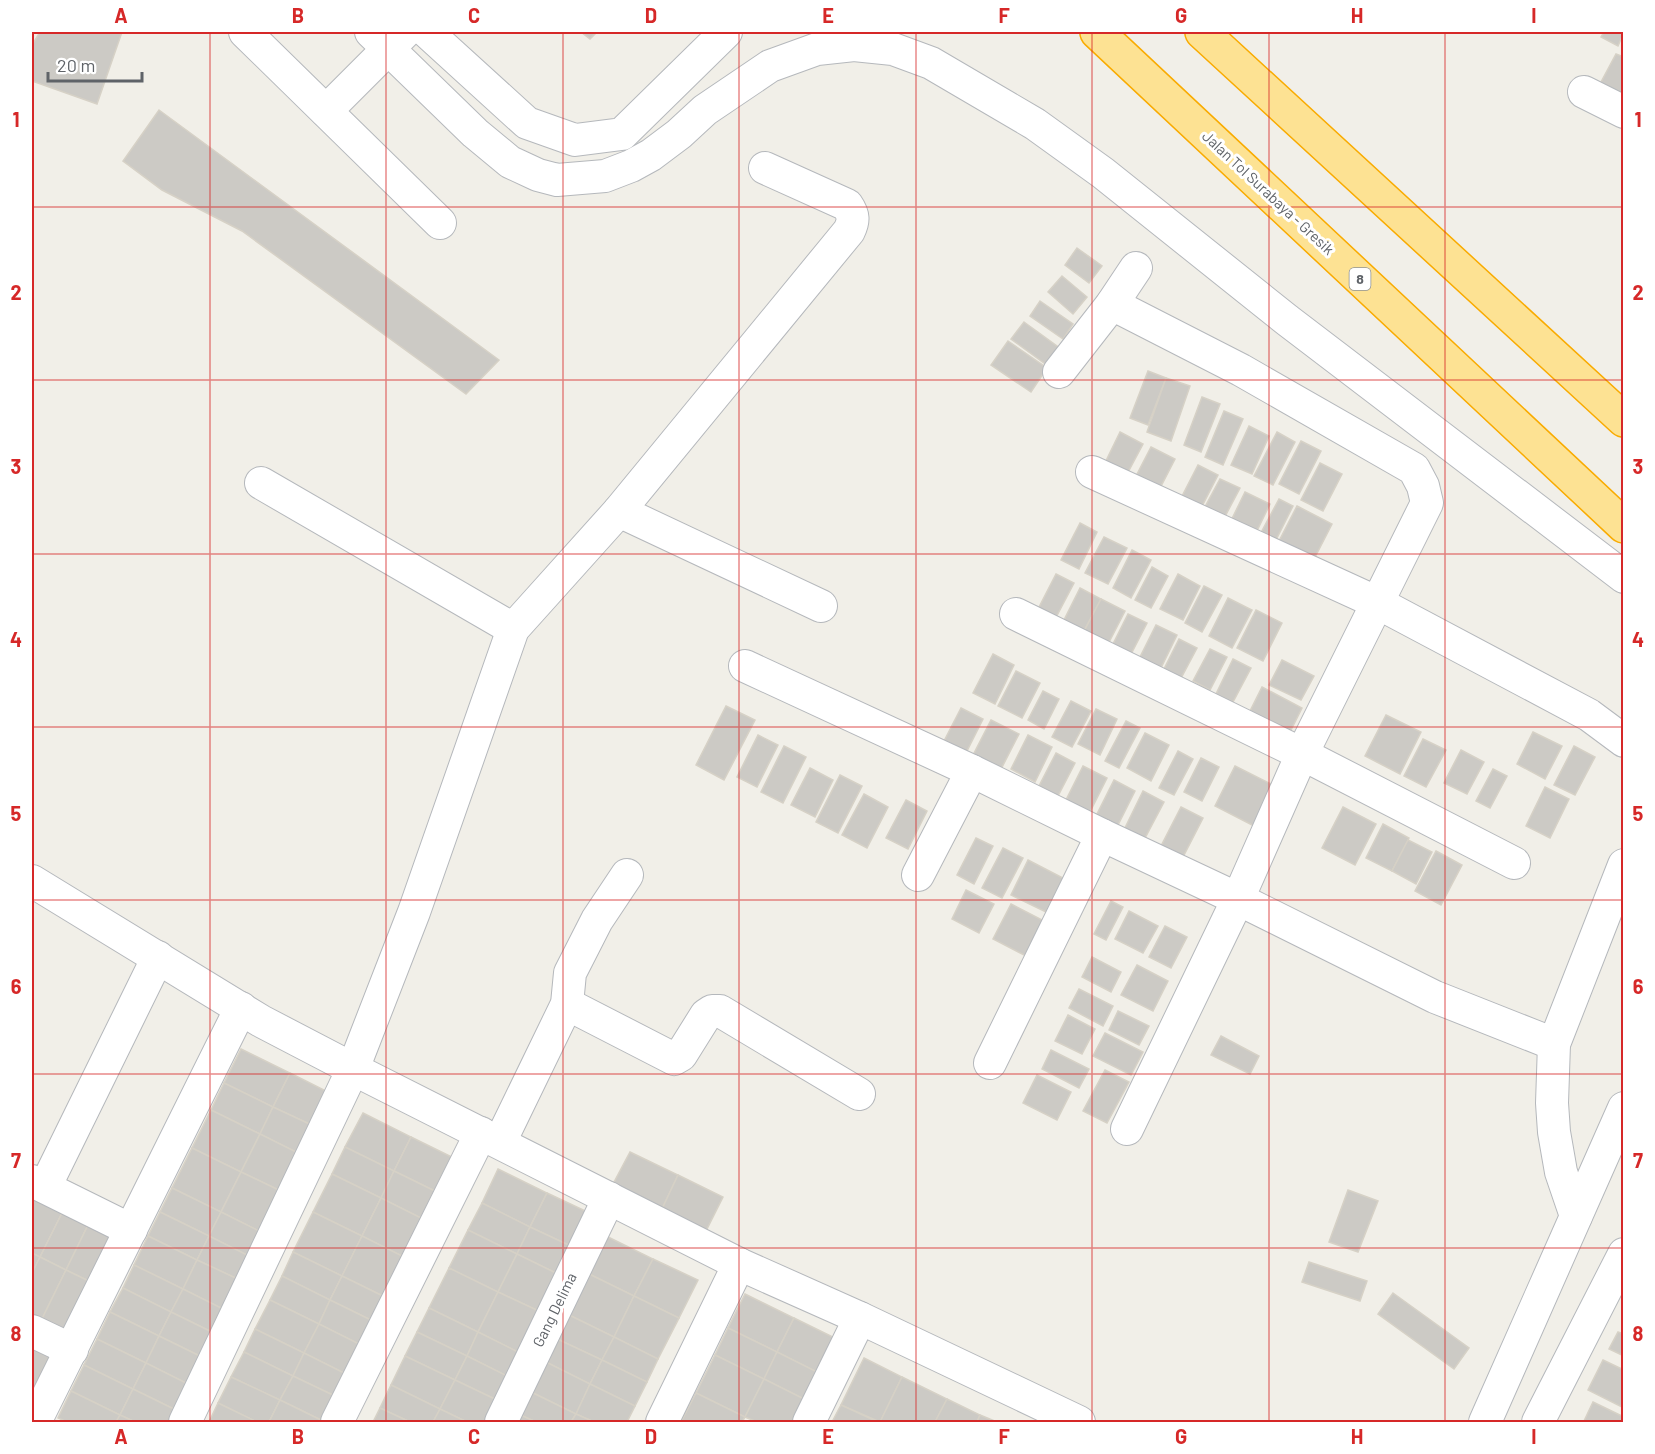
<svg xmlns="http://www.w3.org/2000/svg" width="1655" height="1454" viewBox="0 0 1655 1454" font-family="Barlow,sans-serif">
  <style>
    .building { fill: #cccac5; stroke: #d6d1c6; stroke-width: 1.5 }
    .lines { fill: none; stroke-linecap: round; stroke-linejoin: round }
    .minor-casing { stroke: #b5b8bc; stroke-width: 34 }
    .highway-casing { stroke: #f9ab00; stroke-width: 36 }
    .minor { stroke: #fff; stroke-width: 32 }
    .highway { stroke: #fde293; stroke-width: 33 }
    .grid { fill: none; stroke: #d62828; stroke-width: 1.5; stroke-opacity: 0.55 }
    .labels { text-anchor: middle; stroke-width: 6; stroke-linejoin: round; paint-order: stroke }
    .shield { fill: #fff; stroke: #8f9295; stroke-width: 1.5 }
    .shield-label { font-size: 14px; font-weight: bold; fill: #5f6368 }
    .street-label { font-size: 15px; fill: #5f6368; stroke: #fff }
    .neatline { fill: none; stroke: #d62828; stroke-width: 2 }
    .grid-label { font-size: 20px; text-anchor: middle; font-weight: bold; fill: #d62828 }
  </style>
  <rect width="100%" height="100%" fill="#f1efe8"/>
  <g class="building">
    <polygon points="40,32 122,32 97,104 32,81 32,45"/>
    <polygon points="581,32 597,32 590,39"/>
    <polygon points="1604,32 1624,32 1618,46 1601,37"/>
    <polygon points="1616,54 1624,57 1624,97 1600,84"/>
    <polygon points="159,110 499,360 466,394 242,231 162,190 123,161"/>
    <polygon points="1077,248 1102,266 1089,283 1065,265"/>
    <polygon points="1062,276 1087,297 1073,314 1048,292"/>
    <polygon points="1040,301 1073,324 1063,339 1030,316"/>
    <polygon points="1024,322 1061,349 1048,366 1011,339"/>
    <polygon points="1008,341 1047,368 1031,392 991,365"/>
    <polygon points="1148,371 1166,378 1148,425 1130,418"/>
    <polygon points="1166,378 1190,386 1171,441 1147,432"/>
    <polygon points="1202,397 1220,404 1201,452 1184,445"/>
    <polygon points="1224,411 1243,419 1223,465 1205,457"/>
    <polygon points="1249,426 1269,436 1252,474 1231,465"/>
    <polygon points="1120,432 1143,444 1126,476 1104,465"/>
    <polygon points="1277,432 1295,442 1273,485 1254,476"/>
    <polygon points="1301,441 1321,451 1299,494 1279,484"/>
    <polygon points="1151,447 1175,459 1157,494 1133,482"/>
    <polygon points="1320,463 1342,474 1323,511 1301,500"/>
    <polygon points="1198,465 1218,475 1197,516 1177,506"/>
    <polygon points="1220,479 1240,488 1220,526 1200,516"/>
    <polygon points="1245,492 1270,504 1252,541 1227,529"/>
    <polygon points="1279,499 1293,506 1271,550 1256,542"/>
    <polygon points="1297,506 1332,524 1312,563 1277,545"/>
    <polygon points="1080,523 1097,532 1079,569 1061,560"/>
    <polygon points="1104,537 1127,548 1108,584 1085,573"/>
    <polygon points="1132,550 1151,560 1131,598 1113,588"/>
    <polygon points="1152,567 1168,576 1151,608 1135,600"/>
    <polygon points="1056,574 1074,583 1052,625 1035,615"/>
    <polygon points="1178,574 1200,586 1183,620 1160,609"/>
    <polygon points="1204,586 1222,595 1202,632 1185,623"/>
    <polygon points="1080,588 1101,599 1079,640 1059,630"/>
    <polygon points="1228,598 1252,610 1232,648 1209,636"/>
    <polygon points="1101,599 1125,611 1105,650 1081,637"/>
    <polygon points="1256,610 1282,623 1263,661 1237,648"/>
    <polygon points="1128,614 1147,623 1128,660 1110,650"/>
    <polygon points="1156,625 1177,635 1159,672 1138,661"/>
    <polygon points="1179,639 1197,648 1179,682 1162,673"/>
    <polygon points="1210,649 1227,657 1210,690 1193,681"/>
    <polygon points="993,654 1014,665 995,704 973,693"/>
    <polygon points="1233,659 1251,668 1233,702 1216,694"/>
    <polygon points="1282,660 1314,676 1301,700 1269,685"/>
    <polygon points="1016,671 1040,683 1022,718 998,706"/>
    <polygon points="1262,687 1302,708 1286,740 1246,719"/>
    <polygon points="1043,691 1059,699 1044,729 1028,720"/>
    <polygon points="1071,701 1091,711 1072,747 1052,737"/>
    <polygon points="726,706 755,720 724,780 696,765"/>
    <polygon points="961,708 983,719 963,759 941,747"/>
    <polygon points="1096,709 1117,719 1100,755 1078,744"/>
    <polygon points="1386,715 1421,732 1400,774 1365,756"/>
    <polygon points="991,720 1019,734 997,777 969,763"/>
    <polygon points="1126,721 1140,728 1119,768 1105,761"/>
    <polygon points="1533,732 1562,746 1545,779 1517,764"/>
    <polygon points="1145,733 1169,745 1151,781 1127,768"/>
    <polygon points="758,735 778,745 757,787 737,777"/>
    <polygon points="1028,735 1052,747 1035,782 1011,769"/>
    <polygon points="1423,739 1446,750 1426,787 1404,776"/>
    <polygon points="784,746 806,757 783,803 761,792"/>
    <polygon points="1574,746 1595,757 1575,795 1554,785"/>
    <polygon points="1461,750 1484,762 1467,794 1444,783"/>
    <polygon points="1178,751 1193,759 1174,795 1159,788"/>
    <polygon points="1056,753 1075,763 1058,796 1039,786"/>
    <polygon points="1201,758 1219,767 1202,801 1184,792"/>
    <polygon points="1083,766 1107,778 1090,812 1066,800"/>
    <polygon points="1235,766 1275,786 1254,826 1215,806"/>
    <polygon points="810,768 833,780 815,817 791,805"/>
    <polygon points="1493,769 1507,776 1490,808 1476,801"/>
    <polygon points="840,775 862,786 838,833 816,822"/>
    <polygon points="1114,780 1135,791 1116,829 1095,818"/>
    <polygon points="1545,787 1569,799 1550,838 1526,826"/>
    <polygon points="1143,791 1164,802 1144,840 1124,830"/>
    <polygon points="864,794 888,807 867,848 842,835"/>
    <polygon points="906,800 927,811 908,849 886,838"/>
    <polygon points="1181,807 1203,818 1182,859 1160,848"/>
    <polygon points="1343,807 1376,824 1355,865 1322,848"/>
    <polygon points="1383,824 1409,838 1392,871 1366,858"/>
    <polygon points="976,838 993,846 974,884 957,875"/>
    <polygon points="1408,840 1432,852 1416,884 1392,871"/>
    <polygon points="1003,848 1023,858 1002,898 982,888"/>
    <polygon points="1436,851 1462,865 1441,905 1415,891"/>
    <polygon points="1028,860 1063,878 1046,912 1011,895"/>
    <polygon points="966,890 994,904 979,933 952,919"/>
    <polygon points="1111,901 1123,907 1106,940 1094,934"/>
    <polygon points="1011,904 1048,923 1030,958 993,939"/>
    <polygon points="1129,911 1158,926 1143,953 1115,939"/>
    <polygon points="1165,926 1187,937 1171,968 1149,957"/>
    <polygon points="1092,957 1121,972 1111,992 1082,977"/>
    <polygon points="1137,965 1168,981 1153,1011 1121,995"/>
    <polygon points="1079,989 1113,1006 1103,1026 1069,1008"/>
    <polygon points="1118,1011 1149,1026 1139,1045 1109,1030"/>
    <polygon points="1068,1015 1095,1029 1082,1054 1055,1041"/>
    <polygon points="1105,1033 1143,1052 1131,1075 1093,1056"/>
    <polygon points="1221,1036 1259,1056 1250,1074 1211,1055"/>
    <polygon points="241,1049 290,1073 273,1107 224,1083"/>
    <polygon points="1051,1050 1089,1069 1079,1088 1042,1069"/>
    <polygon points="1105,1070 1129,1082 1107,1123 1083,1111"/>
    <polygon points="290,1073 334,1095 318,1128 273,1107"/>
    <polygon points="1037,1075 1071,1092 1057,1120 1023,1103"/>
    <polygon points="224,1083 273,1107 260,1134 211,1110"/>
    <polygon points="273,1107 318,1128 304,1156 260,1134"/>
    <polygon points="211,1110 260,1134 241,1172 192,1148"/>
    <polygon points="363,1113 411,1137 394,1171 345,1147"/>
    <polygon points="260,1134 304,1156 285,1193 241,1172"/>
    <polygon points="411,1137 456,1159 439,1193 394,1171"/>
    <polygon points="345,1147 394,1171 381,1198 332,1174"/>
    <polygon points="192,1148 241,1172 221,1212 172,1188"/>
    <polygon points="630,1152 678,1175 662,1209 612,1186"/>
    <polygon points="498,1169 547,1193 530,1227 482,1203"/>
    <polygon points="394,1171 439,1193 425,1220 381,1198"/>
    <polygon points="241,1172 285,1193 265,1234 221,1212"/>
    <polygon points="332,1174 381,1198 362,1236 313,1212"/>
    <polygon points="678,1175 723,1197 706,1231 662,1209"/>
    <polygon points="172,1188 221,1212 209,1236 160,1212"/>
    <polygon points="1348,1190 1378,1201 1358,1252 1329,1242"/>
    <polygon points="547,1193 592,1214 575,1248 530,1227"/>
    <polygon points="34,1197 63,1211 40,1257 32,1253 32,1203"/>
    <polygon points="381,1198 425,1220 406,1258 362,1236"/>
    <polygon points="482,1203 530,1227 517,1254 468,1230"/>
    <polygon points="63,1211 89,1223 66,1270 40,1257"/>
    <polygon points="160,1212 209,1236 197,1260 148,1236"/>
    <polygon points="221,1212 265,1234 253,1258 209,1236"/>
    <polygon points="313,1212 362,1236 342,1276 293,1252"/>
    <polygon points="89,1223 117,1237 95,1284 66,1270"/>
    <polygon points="530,1227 575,1248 562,1276 517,1254"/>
    <polygon points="468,1230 517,1254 498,1292 449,1268"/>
    <polygon points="604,1235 653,1259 634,1296 585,1272"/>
    <polygon points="148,1236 197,1260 183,1289 134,1265"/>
    <polygon points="209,1236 253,1258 242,1281 197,1260"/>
    <polygon points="362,1236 406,1258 387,1298 342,1276"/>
    <polygon points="293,1252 342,1276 330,1300 282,1276"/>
    <polygon points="32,1253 40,1257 32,1273"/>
    <polygon points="517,1254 562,1276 543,1313 498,1292"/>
    <polygon points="40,1257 66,1270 38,1327 32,1324 32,1273"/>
    <polygon points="653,1259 698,1280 679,1318 634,1296"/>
    <polygon points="197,1260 242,1281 227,1311 183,1289"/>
    <polygon points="1309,1262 1367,1281 1360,1301 1302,1282"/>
    <polygon points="134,1265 183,1289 171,1312 123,1288"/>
    <polygon points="449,1268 498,1292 478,1332 429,1308"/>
    <polygon points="66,1270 95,1284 67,1341 38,1327"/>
    <polygon points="585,1272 634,1296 614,1337 565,1313"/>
    <polygon points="282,1276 330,1300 319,1324 270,1300"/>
    <polygon points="342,1276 387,1298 375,1322 330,1300"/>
    <polygon points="123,1288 171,1312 159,1336 110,1312"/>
    <polygon points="183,1289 227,1311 216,1334 171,1312"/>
    <polygon points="498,1292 543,1313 522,1354 478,1332"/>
    <polygon points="1393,1293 1469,1348 1454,1369 1378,1314"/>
    <polygon points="745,1294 794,1318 777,1352 728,1328"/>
    <polygon points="634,1296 679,1318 658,1359 614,1337"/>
    <polygon points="270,1300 319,1324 304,1353 255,1329"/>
    <polygon points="330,1300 375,1322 363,1346 319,1324"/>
    <polygon points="429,1308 478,1332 467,1356 417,1332"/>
    <polygon points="110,1312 159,1336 146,1363 97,1339"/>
    <polygon points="171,1312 216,1334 204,1358 159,1336"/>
    <polygon points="565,1313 614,1337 602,1360 553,1337"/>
    <polygon points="794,1318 839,1340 821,1374 777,1352"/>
    <polygon points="319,1324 363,1346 348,1375 304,1353"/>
    <polygon points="728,1328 777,1352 764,1379 715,1355"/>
    <polygon points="255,1329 304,1353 293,1376 244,1352"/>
    <polygon points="417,1332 467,1356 455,1380 405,1356"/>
    <polygon points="478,1332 522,1354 511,1378 467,1356"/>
    <polygon points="1618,1332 1624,1334 1624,1356 1609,1349"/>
    <polygon points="159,1336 204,1358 190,1385 146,1363"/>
    <polygon points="553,1337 602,1360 590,1384 542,1360"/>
    <polygon points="614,1337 658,1359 647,1382 602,1360"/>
    <polygon points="32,1339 57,1351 32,1396"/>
    <polygon points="97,1339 146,1363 133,1389 84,1365"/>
    <polygon points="244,1352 293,1376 280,1400 231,1377"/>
    <polygon points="777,1352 821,1374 808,1401 764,1379"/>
    <polygon points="304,1353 348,1375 337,1397 293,1376"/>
    <polygon points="715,1355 764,1379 745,1417 696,1393"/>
    <polygon points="405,1356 455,1380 440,1409 391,1385"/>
    <polygon points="467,1356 511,1378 499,1401 455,1380"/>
    <polygon points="864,1358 902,1377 880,1422 841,1405"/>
    <polygon points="542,1360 590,1384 576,1414 527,1390"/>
    <polygon points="602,1360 647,1382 635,1406 590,1384"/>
    <polygon points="1603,1360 1624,1370 1624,1408 1588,1390"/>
    <polygon points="146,1363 190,1385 178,1411 133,1389"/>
    <polygon points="84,1365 133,1389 120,1415 71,1391"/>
    <polygon points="293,1376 337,1397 325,1422 280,1400"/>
    <polygon points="231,1377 280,1400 269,1422 257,1422 218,1403"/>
    <polygon points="902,1377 947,1399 935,1422 880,1422"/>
    <polygon points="764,1379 808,1401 798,1422 757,1422 745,1417"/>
    <polygon points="455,1380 499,1401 489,1422 467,1422 440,1409"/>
    <polygon points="590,1384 635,1406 627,1422 594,1422 576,1414"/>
    <polygon points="391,1385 440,1409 433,1422 410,1422 380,1408"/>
    <polygon points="133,1389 178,1411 172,1422 135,1422 120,1415"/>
    <polygon points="527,1390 576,1414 571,1422 536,1422 516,1413"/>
    <polygon points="71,1391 120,1415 116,1422 67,1422 58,1418"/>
    <polygon points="696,1393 745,1417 742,1422 681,1422"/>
    <polygon points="947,1399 980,1415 977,1422 935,1422"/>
    <polygon points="280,1400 325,1422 269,1422"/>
    <polygon points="1593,1402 1624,1417 1624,1422 1588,1422 1584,1421"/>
    <polygon points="218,1403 257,1422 209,1422"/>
    <polygon points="841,1405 878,1422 832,1422"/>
    <polygon points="380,1408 410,1422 373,1422"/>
    <polygon points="440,1409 467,1422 433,1422"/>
    <polygon points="516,1413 536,1422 511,1422"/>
    <polygon points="576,1414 594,1422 571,1422"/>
    <polygon points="120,1415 135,1422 116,1422"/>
    <polygon points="980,1415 997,1422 977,1422"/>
  </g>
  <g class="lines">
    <defs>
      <g id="minor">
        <polyline points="245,32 440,223"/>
        <polyline points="371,32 475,133 510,162 538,175 557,180 605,176 631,166 651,155 679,134 705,110 770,66 817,49 854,45 893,49 931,63 1035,124 1103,173 1287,320 1624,577"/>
        <polyline points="427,32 527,123 575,140 622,134 726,32"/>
        <polyline points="1584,92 1624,112"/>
        <polyline points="326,111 405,32"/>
        <polyline points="1112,304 1241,370 1414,469 1423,486 1427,503 1302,754 1238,899 1127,1129"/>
        <polyline points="1059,372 1112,304 1136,268"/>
        <polyline points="1092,472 1378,603 1589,715 1624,741"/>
        <polyline points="261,483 513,629"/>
        <path d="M619,511l230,-280c5,-10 5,-16 -2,-26l-82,-37"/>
        <polyline points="1016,614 1302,754 1514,863"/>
        <polyline points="745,666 972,771 1102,835 1238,899 1435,997 1554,1044"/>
        <polyline points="918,875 972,771"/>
        <polyline points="32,881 261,1021 353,1069 739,1264 860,1318 1079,1422"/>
        <polyline points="567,1004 674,1059 681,1055 706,1015 712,1011 720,1011 859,1094"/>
        <polyline points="990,1063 1102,835"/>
        <polyline points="500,1142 567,1004 570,973 597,920 627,875"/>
        <polyline points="32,1181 131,1230"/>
        <polyline points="45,1187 158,957"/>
        <polyline points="1576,1216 1561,1172 1554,1132 1552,1103 1554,1044 1624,865"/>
        <polyline points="32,1331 72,1350"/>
        <polyline points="35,1422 241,1008"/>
        <polyline points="185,1422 353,1069 414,912 513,629 619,511 821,606"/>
        <polyline points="337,1422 481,1133"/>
        <polyline points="501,1422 609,1198"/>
        <polyline points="662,1422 739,1264"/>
        <polyline points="809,1422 860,1318"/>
        <polyline points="1485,1422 1624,1108"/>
        <polyline points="1538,1422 1624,1254"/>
      </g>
      <g id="highway">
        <polyline points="1097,32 1624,526"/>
        <polyline points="1202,32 1624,420"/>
      </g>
    </defs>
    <use href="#minor" class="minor-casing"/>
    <use href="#highway" class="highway-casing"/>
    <use href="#minor" class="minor"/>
    <use href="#highway" class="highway"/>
  </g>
  <path class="grid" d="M210,32v1390M386,32v1390M563,32v1390M739,32v1390M916,32v1390M1092,32v1390M1269,32v1390M1445,32v1390M32,207h1592M32,380h1592M32,554h1592M32,727h1592M32,900h1592M32,1074h1592M32,1248h1592"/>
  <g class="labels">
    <rect class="shield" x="1349.5" y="268" width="21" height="22" rx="4.5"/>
    <g class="shield-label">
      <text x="1360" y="284">8</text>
    </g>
    <g class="street-label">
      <text transform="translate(1268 193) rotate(43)" y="5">Jalan Tol Surabaya - Gresik</text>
      <text transform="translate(555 1310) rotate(-64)" y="5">Gang Delima</text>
    </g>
  </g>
  <rect width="1655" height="1454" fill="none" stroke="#ffffff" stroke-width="66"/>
  <path d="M48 72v9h94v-9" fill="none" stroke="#5f6368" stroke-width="3"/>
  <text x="57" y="72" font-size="18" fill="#5f6368" stroke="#ffffff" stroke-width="4.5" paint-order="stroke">20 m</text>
  <rect x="33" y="33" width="1589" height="1388" class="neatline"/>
  <g class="grid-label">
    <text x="121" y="23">A</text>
    <text x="298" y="23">B</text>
    <text x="474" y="23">C</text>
    <text x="651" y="23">D</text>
    <text x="828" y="23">E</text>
    <text x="1004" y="23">F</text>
    <text x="1181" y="23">G</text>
    <text x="1357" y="23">H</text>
    <text x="1534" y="23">I</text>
    <text x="16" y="127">1</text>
    <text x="1638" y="127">1</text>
    <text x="16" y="300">2</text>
    <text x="1638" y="300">2</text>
    <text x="16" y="474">3</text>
    <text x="1638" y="474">3</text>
    <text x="16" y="647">4</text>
    <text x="1638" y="647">4</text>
    <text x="16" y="821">5</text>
    <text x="1638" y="821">5</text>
    <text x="16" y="994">6</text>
    <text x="1638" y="994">6</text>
    <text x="16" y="1168">7</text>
    <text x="1638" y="1168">7</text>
    <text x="16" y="1341">8</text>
    <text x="1638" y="1341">8</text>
    <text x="121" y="1444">A</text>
    <text x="298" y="1444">B</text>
    <text x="474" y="1444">C</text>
    <text x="651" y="1444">D</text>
    <text x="828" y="1444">E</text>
    <text x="1004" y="1444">F</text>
    <text x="1181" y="1444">G</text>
    <text x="1357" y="1444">H</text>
    <text x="1534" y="1444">I</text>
  </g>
</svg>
